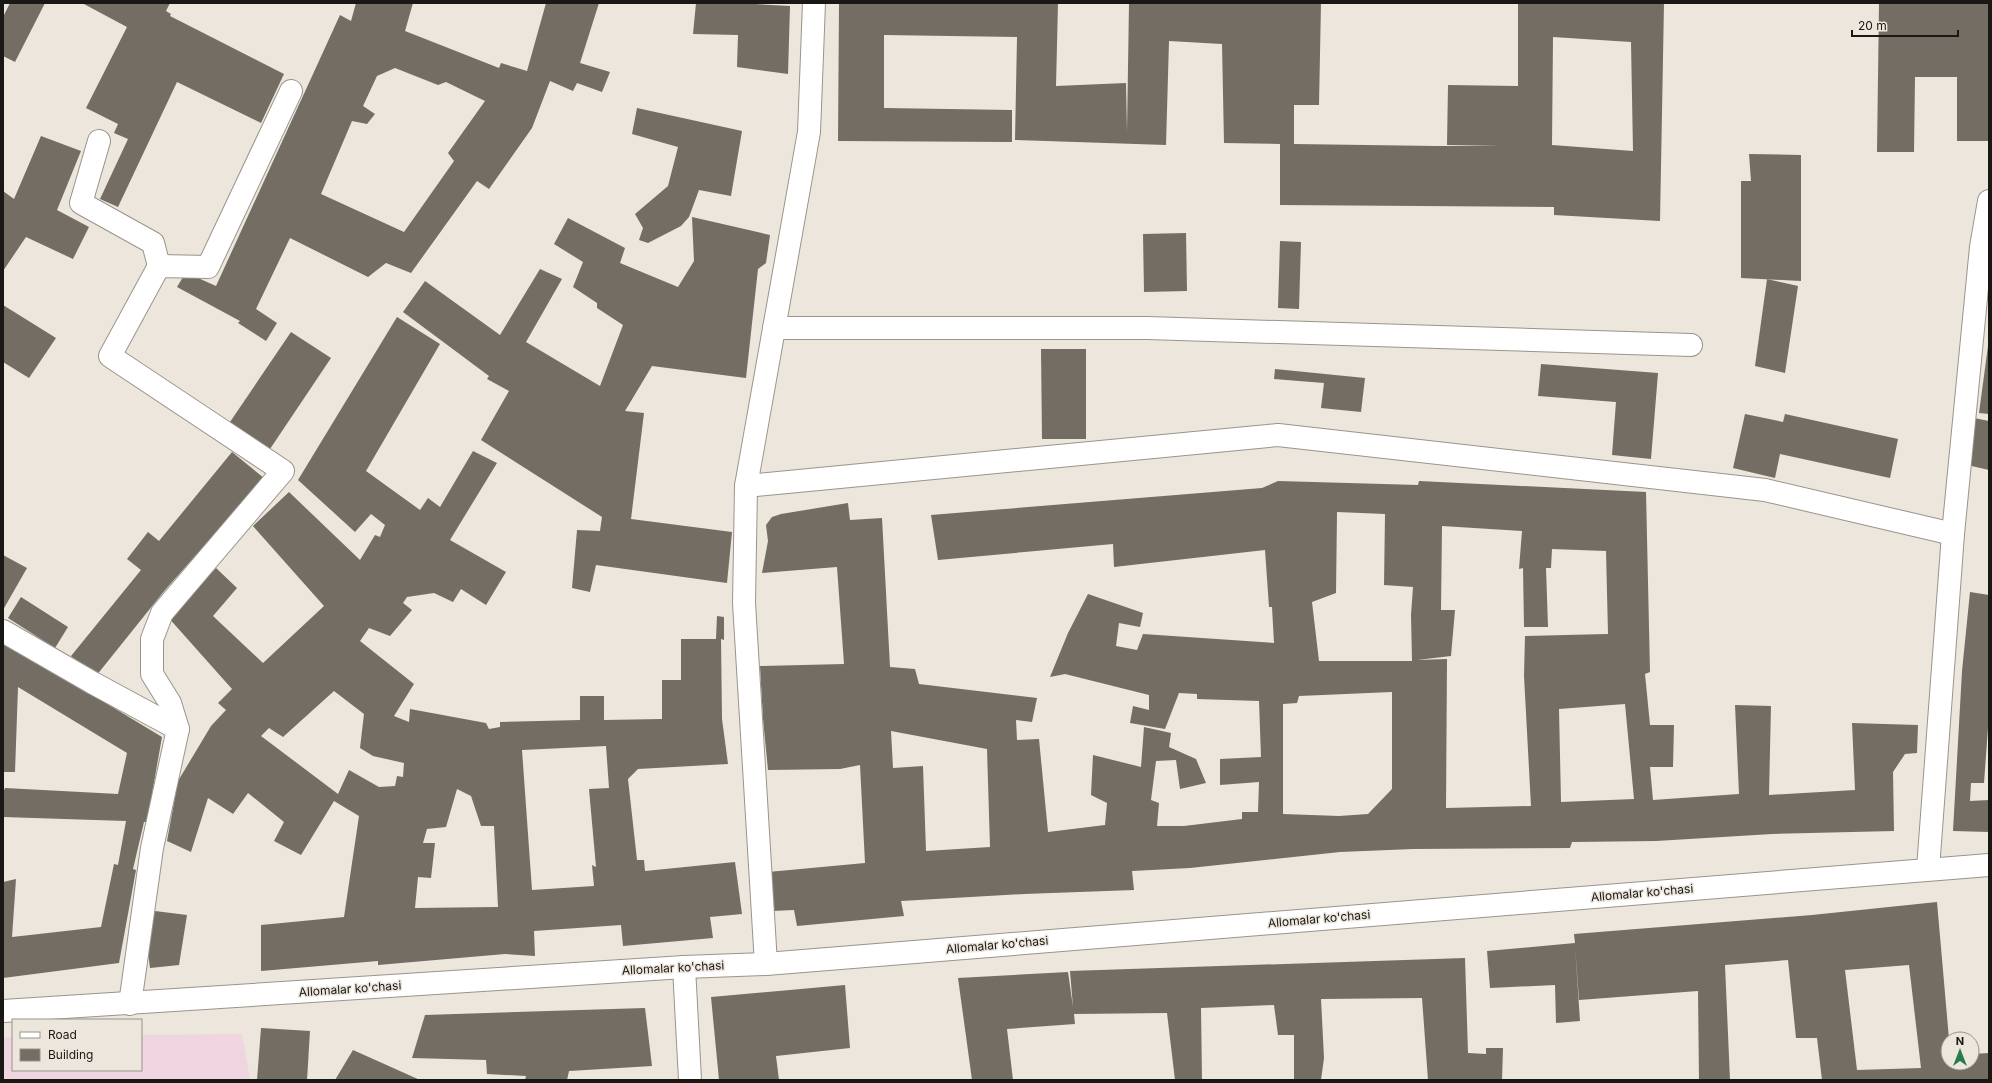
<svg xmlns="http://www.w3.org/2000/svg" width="1992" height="1083" viewBox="0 0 1992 1083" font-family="Inter,sans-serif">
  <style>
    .education { fill: #eed5df }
    .building { fill: #736d64; fill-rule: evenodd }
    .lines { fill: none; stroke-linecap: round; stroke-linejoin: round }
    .street-casing { stroke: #9a948b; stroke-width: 24 }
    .street { stroke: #fff; stroke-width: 22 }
    .labels { text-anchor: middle; stroke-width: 3; stroke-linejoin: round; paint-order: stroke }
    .street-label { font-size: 12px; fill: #1a1814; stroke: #ece6dc }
  </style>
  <rect width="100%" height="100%" fill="#ece6dc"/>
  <polygon class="education" points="242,1034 250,1080 3,1080 3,1037 13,1037 13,1070 141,1070 141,1035"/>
  <g class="building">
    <polygon points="10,3 45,3 15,62 3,56 3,17"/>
    <polygon points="82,3 170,3 166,11 171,14 170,16 284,74 261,123 177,82 118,207 100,199 128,139 114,133 118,124 86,108 127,27"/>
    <path d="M356,3h57l-8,28 94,37 2,-5 26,8 19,-68h53l-19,60 30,9 -8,20 -25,-9 -4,8 -23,-10 -18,47 -43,61 -12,-8 -66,92 -25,-10 -18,14 -78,-39 -34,71 21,14 -11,18 -28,-18 2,-2 -63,-34 6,-10 15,1 18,8 124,-271 11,6zM395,68l43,17 8,-3 39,19 -37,52 6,8 -50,71 -83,-38 31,-73 15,3 8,-10 -12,-8 14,-30z"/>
    <polygon points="696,3 737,3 790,6 788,74 737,67 738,35 693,34"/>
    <path d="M839,3h219l-2,83 70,-3 1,49 2,-129h192l-2,102h-25v39l142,2h64l-53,-1 1,-60 70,1v-83h146l-4,218 -106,-6v-8l-274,-2v-61l-56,-1 -2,-99 -53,-3 -3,104 -151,-5 2,-103 -133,-2v73l128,2v32l-174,-1zM1553,37l78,5 2,109 -81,-6z"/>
    <polygon points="1879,3 1989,3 1989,141 1957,141 1957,77 1915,77 1914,152 1877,152"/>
    <polygon points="637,108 742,131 731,196 699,190 689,217 681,226 648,243 639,240 643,228 635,214 668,186 678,147 632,134"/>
    <polygon points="41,136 81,151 57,210 89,227 73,259 26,237 3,271 3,191 14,199"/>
    <polygon points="1749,154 1801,155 1801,281 1741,278 1741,181 1751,181"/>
    <polygon points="692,217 770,235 766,263 758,269 746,378 652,366 625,411 644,413 631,519 732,532 727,583 596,565 590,592 572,588 577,530 600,531 602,517 481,440 509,391 487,379 489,376 403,312 425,281 500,335 540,269 562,279 526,342 600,386 623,325 597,308 597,303 573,287 583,262 554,244 568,218 625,248 620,263 678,287 694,261"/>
    <polygon points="1186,233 1187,291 1144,292 1143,234"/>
    <polygon points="1280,241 1301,242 1299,309 1278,308"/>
    <polygon points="1767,279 1798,286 1785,373 1755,366"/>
    <polygon points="3,305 56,338 29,378 3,362"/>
    <path d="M397,317l43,27 -74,127 54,39 8,-12 12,9 33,-56 24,12 -47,77 56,32 -20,33 -25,-16 -8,13 -19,-9 -27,4 -4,6 9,7 -22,26 -21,-8 -9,13 54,43 -20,32 15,6 1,-13 76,14 3,6 11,-2v-5l80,-2v-24h24v24l58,-1v-39h19v-41h35l1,-23 7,1v23l-3,-1 1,80 6,45 -90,5 -10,10 9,81h7l1,11 90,-9 7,52 -32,3 3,21 -90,8 -2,-21 -87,6 1,25 -30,-2 -127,11v-4l-117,10v-46l83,-8 15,-101 -25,-15 -33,54 -27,-14 10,-19 -36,-29 -15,21 -25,-16 -17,54 -24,-11 11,-60 33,-55 15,-16 -8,-7 14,-14 -65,-73 49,-48 21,20 -24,28 50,47 61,-57 -71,-80 36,-34 71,68 15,-25 5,2 5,-12 -14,-11 -16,18 -57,-52zM334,691l30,23 -4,34 13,8 31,7 -1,14 -6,-1 -2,10 -16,1 -30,-17 -11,24 -77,-58 8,-8 14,9zM606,746l3,42 -20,1 7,78 -4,-2 2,21 -62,4 -10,-140zM457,789l14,7 10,30h13l4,81 -83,1 3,-31 13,1 4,-35h-12l4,-14 19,-2z"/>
    <polygon points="291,332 331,358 270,449 230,422"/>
    <polygon points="1988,346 1989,346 1989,414 1979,413"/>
    <polygon points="1041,349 1086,349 1086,439 1042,439"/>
    <polygon points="1541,364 1658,373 1651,459 1612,455 1616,402 1538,396"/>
    <polygon points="1275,369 1365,378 1361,412 1321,408 1324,383 1274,379"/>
    <polygon points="1745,414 1783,422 1785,414 1898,439 1890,478 1780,454 1775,478 1733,468"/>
    <polygon points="1974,418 1989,421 1989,470 1963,464"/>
    <polygon points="232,452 264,478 165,590 96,676 71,656 141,570 127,559 148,532 159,541"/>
    <path d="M1278,481l140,4 1,-4 227,11 4,180 -5,2 5,51h24l-1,42h-23l3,33 86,-6 -4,-89 36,1 -2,89 86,-5 -3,-67 66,2 -1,28 -12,1 -12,18 1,59 -122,3 -116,7 -84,1 -2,6 -157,1 -73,3 -150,16 -58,3 2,19 -110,4 -123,7 3,15 -107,10 -3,-16 -22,1 -4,-39 97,-9 -5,-98 -20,4 -72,1 -5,-51 -3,-53 84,-2 -7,-97 -75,6 6,-32 -2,-16 6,-8 9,-3 67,-11 2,17 32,-2 8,149 25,2 4,15 118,14 -5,24 -16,-2 1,20 22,-1 9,93 57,-7 2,-22 -16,-8 2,-40 48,12 3,-40 27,6 -2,14 27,12 10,24 -26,6 -4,-29 -20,1 -5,39 8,3 -2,23h27l58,-7v-7h16l1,-30 -39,3v-26l41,-2 -2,-56 -62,-2v-5l-18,-1 -14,36 -35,-6 3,-17 16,4v-15l-84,-21 -15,3 18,-44 20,-39 55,19 -3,14 -21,-4 -3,23 21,4 6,-16 131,9 -2,-36h-3l-4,-57 -151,17 -1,-23 -175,16 -7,-45 331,-27zM1337,512l48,2 -1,71 29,2 -2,28 1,46h-93l-7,-59 24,-9zM1442,526l80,5 -3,38 4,-1 1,59h24l-2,-59h5l1,-19 54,2 2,83 -83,2 -1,40 7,130 -85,2 1,-149 -30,1 34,-4 4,-46h-14zM1392,692v97l-24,25 -29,2 -56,-2v-110l14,-1 2,-7zM1625,704l9,95 -73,3 -2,-93zM891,731l96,18 3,98 -64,4 -3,-85 -30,2z"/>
    <polygon points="3,555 27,568 3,610"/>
    <polygon points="1970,592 1989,595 1989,714 1984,783 1971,783 1970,801 1989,800 1989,832 1953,831 1962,671"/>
    <polygon points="21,597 68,627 55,648 8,618"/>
    <polygon points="3,641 162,737 147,822 144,822 133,869 136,870 119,963 3,978 3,882 16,879 12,937 101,927 114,864 118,865 126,821 3,817 3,793 5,788 118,794 127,753 18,687 15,772 3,772"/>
    <path d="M1937,902l12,137 -1,13 -2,3h2v8h24v-9l17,-1v27h-167l-5,-42h-21l-8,-78 -63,5 5,115h-31l-1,-89 -119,9 -4,-54 5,75 -24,2 -1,-38 -65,3 -3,-37 88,-8 -1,-9 238,-19zM1909,965l12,103 -64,2 -12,-100z"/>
    <polygon points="155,911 187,915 179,965 150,968 147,944"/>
    <polygon points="1465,958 1468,1053 1486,1054 1486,1048 1503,1048 1502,1080 1428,1080 1422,998 1321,999 1324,1058 1321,1080 1294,1080 1294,1035 1278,1035 1274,1005 1201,1008 1202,1080 1175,1080 1167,1013 1074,1014 1075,1024 1007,1029 1013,1080 972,1080 958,978 1068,972 1073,1007 1070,971"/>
    <polygon points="845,985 850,1048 776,1056 779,1080 719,1080 711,997"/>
    <polygon points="645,1008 652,1066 569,1071 567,1080 525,1080 526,1076 487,1074 486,1060 412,1058 425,1015"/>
    <polygon points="261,1028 310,1031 307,1080 257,1080"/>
    <polygon points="353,1050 420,1080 335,1080"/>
  </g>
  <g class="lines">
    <defs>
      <g id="street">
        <polyline points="99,141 81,203 153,243 159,266"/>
        <polyline points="774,328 1147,328 1691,345"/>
        <polyline points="746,486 1278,435 1765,490 1953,534"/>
        <polyline points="3,631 93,683 178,729 152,848 130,1004"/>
        <polyline points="178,729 170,703 152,674 152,639 162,613 283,471 110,356 159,266 208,267 291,91"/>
        <polyline points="1928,869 1953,534 1981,247 1989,201"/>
        <polyline points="766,964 744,603 746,486 809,132 814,3"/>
        <polyline points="684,967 690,1080"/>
        <polyline points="3,1011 684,967 766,964 1989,865"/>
      </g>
    </defs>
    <use href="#street" class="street-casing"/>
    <use href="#street" class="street"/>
  </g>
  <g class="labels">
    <g class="street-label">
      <text transform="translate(1642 893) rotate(-5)" y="4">Allomalar ko'chasi</text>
      <text transform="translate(1319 919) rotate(-5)" y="4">Allomalar ko'chasi</text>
      <text transform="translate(997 945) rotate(-5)" y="4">Allomalar ko'chasi</text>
      <text transform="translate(673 968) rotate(-3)" y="4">Allomalar ko'chasi</text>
      <text transform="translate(350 989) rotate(-4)" y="4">Allomalar ko'chasi</text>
    </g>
  </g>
  <rect width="1992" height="1083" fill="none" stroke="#1a1814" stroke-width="8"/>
  <rect x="12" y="1019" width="130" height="52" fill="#ece6dc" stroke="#98948c"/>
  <rect x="20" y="1032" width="20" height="6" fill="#ffffff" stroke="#98948c"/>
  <text x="48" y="1039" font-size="12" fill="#1a1814">Road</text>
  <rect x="20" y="1049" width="20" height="12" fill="#736d64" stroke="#98948c"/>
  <text x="48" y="1059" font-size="12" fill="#1a1814">Building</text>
  <g transform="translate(1960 1051)"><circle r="19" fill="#ece6dc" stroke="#98948c"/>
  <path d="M0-3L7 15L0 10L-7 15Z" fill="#277b4d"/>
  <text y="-6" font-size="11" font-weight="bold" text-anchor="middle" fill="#1a1814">N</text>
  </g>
  <path d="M1852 30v6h106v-6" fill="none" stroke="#1a1814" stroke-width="2"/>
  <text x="1858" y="30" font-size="12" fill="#1a1814" stroke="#ece6dc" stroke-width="3" paint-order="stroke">20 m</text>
</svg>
